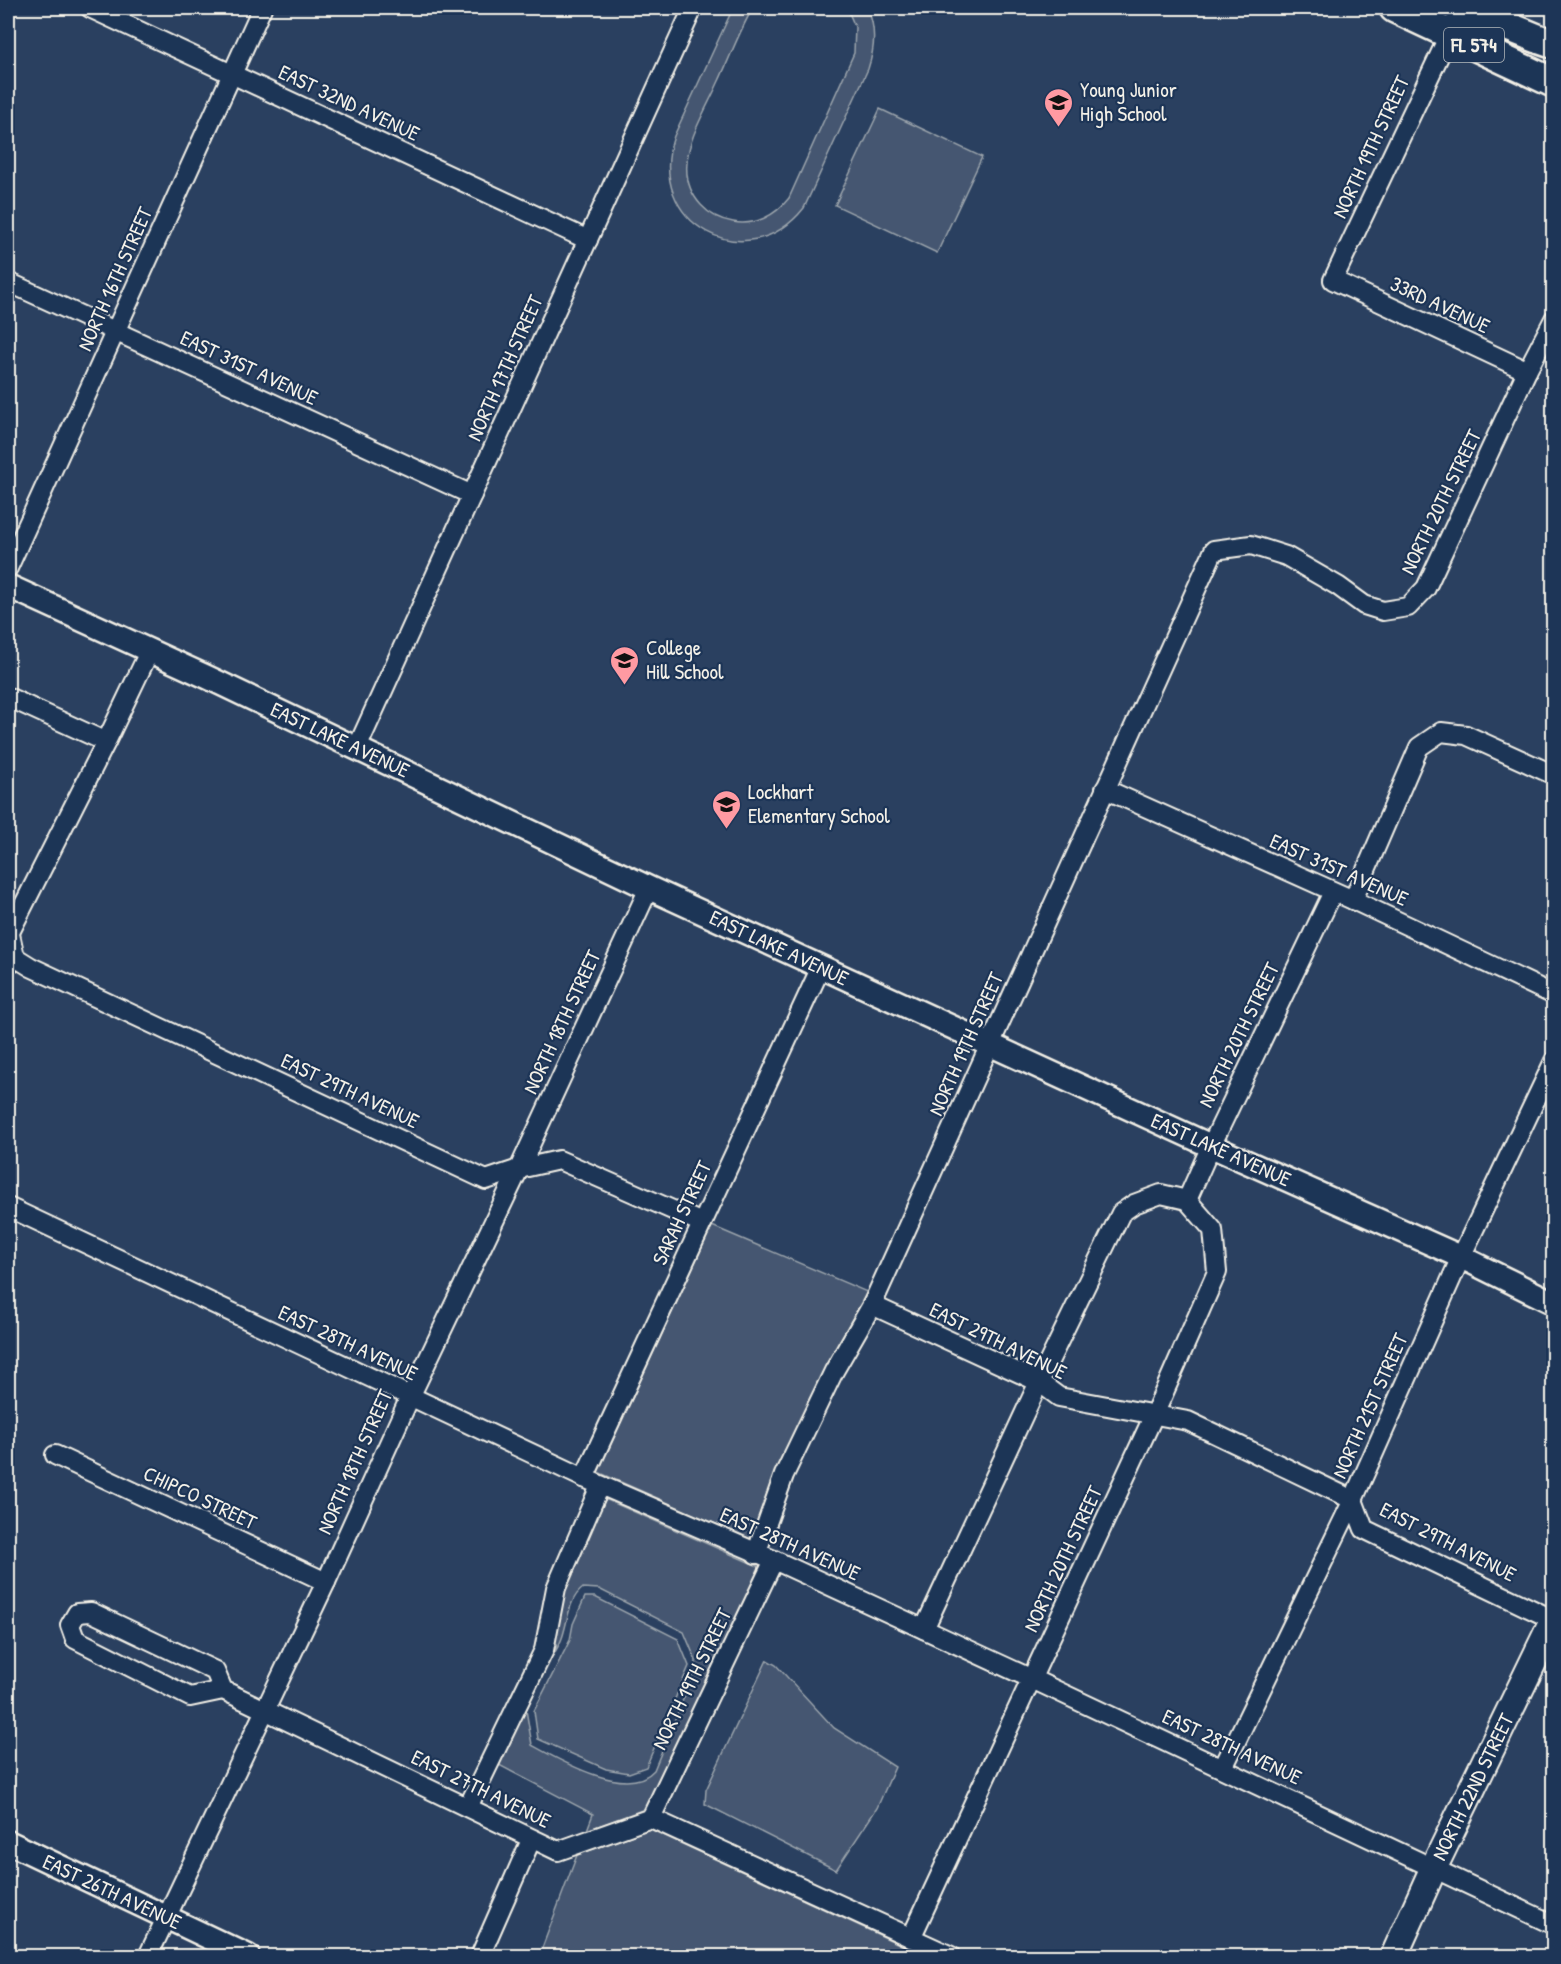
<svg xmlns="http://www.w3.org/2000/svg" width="1561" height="1964" viewBox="0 0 1561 1964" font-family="'Patrick Hand',sans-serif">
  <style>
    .green { fill: #445771; stroke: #9ca4ac; stroke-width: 1.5 }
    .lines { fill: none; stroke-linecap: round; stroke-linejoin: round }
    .minor-casing { stroke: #f4f1e8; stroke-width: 22 }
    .tertiary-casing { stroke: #f4f1e8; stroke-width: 27 }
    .secondary-casing { stroke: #f4f1e8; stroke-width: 30 }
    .primary-casing { stroke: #f4f1e8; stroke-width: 33 }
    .minor { stroke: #1d3557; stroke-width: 18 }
    .tertiary { stroke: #1d3557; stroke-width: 22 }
    .secondary { stroke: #1d3557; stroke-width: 26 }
    .primary { stroke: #1d3557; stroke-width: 28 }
    .labels { text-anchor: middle; stroke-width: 4.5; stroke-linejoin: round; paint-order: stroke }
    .shield { fill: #1d3557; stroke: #b4b9bc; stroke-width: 1.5 }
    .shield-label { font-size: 20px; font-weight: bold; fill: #f4f1e8 }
    .poi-label { font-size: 21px; fill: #f4f1e8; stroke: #1d3557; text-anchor: start }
    .street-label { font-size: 21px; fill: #f4f1e8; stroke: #1d3557 }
  </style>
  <rect width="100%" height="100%" fill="#2a4060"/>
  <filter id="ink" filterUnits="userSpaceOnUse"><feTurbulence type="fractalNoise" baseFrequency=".0167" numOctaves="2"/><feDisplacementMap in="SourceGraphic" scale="12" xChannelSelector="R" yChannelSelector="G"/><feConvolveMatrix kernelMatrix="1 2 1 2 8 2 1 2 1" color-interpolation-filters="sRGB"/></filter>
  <g filter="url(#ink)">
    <g class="green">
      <path d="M733,8h20c-14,23 -23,50 -35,75 -16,36 -51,85 -17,122 8,9 20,15 32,17 22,4 42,-6 56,-24l65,-145 1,-26 -8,-19h20c10,20 8,40 1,61l-64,139c-57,72 -160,15 -130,-72z"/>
      <polygon points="880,109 982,157 937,253 835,205"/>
      <polygon points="712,1226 867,1292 825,1367 776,1471 750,1539 598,1472"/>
      <path d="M605,1499l155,68 -115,242 -58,21 6,-16 -94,-49 50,-104 -23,49 6,35c27,15 96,55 122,25l42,-102v-7l-12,-29 -85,-43 -16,-1c-15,11 -15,34 -21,50 -2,6 -6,12 -9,18l4,-12 -2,-1 10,-53z"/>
      <polygon points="585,1597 595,1597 678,1639 689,1666 646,1767 629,1773 606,1769 538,1739 534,1711 570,1640 573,1624"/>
      <polygon points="767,1660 776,1665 834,1728 895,1767 877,1808 836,1870 705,1804 706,1790"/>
      <polygon points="650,1829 925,1956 539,1956 577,1855"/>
    </g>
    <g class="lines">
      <defs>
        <g id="minor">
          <polyline points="90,8 588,240"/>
          <polyline points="1450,33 1333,280 1527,371"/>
          <polyline points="8,282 472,495"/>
          <polyline points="8,568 262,8"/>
          <polyline points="8,697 106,742"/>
          <polyline points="357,748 693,8"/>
          <polyline points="1105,789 1353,900 1554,995"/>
          <polyline points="1353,900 1419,747 1441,732 1466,735 1554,775"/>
          <polyline points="8,925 15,957 31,967 486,1180 519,1169 559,1160 702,1223"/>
          <polyline points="8,936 106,742 150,650"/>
          <polyline points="1187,1200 1211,1146 1333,892"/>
          <polyline points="8,1207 584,1478 774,1560 1032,1679 1554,1925"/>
          <polyline points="872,1305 1039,1382 1059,1397 1188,1421 1353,1500 1364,1529 1554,1620"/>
          <polyline points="55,1455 326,1582"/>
          <polyline points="584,1478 821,967"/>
          <polyline points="756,1554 784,1475 834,1371 872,1305 1214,550 1251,545 1286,556 1338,586 1364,605 1383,611 1408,607 1426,588 1527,371 1554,319"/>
          <polyline points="223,1690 215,1671 91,1612 77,1613 70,1625 75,1639 190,1697 223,1690 558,1851 651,1818 951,1956"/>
          <polyline points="1223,1768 1353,1500 1461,1257 1554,1061"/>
          <polyline points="468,1807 544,1650 556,1588 600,1486"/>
          <polyline points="651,1818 774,1560"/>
          <polyline points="911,1938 1154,1415 1217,1272 1213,1230 1187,1200 1161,1194 1134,1204 1121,1213 1039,1382 924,1629"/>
          <polyline points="148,1956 326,1582 410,1397 519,1169 649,888"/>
          <polyline points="480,1956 531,1840"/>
        </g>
        <g id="tertiary">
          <polyline points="8,586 207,677 649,888 1211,1146 1461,1257 1554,1303"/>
          <polyline points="8,1842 248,1956"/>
        </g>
        <polyline id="secondary" points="1394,1956 1434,1867 1554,1619"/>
        <g id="primary">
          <polyline points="1394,8 1554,83"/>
          <path d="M1450,33c30,-31 70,3 104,11"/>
        </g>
      </defs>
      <use href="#minor" class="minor-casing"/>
      <use href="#tertiary" class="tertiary-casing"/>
      <use href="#secondary" class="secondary-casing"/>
      <use href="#primary" class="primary-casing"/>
      <use href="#minor" class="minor"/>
      <use href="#tertiary" class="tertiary"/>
      <use href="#secondary" class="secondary"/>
      <use href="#primary" class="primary"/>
    </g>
  </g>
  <defs>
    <symbol id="school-pin" viewBox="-11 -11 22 30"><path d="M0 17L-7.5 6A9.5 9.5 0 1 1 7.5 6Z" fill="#ff9aa2" stroke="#1d3557"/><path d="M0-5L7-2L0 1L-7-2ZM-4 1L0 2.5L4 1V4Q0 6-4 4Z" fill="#111"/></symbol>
  </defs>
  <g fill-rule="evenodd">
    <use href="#school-pin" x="1042" y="86" width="33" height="45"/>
    <use href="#school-pin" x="608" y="644" width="33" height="45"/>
    <use href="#school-pin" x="710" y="788" width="33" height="45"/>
  </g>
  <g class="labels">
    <rect class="shield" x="1444" y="28" width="60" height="34" rx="4.5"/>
    <g class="shield-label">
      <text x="1474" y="52">FL 574</text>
    </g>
    <g class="poi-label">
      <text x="1080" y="97">Young Junior<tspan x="1080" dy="24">High School</tspan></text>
      <text x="646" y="655">College<tspan x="646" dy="24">Hill School</tspan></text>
      <text x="748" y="799">Lockhart<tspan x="748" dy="24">Elementary School</tspan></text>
    </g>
    <g class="street-label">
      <text transform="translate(349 103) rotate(25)" y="7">EAST 32ND AVENUE</text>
      <text transform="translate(1371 147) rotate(-65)" y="7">NORTH 19TH STREET</text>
      <text transform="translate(115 279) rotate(-66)" y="7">NORTH 16TH STREET</text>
      <text transform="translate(1440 305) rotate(25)" y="7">33RD AVENUE</text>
      <text transform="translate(249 368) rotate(25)" y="7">EAST 31ST AVENUE</text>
      <text transform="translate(505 368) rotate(-66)" y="7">NORTH 17TH STREET</text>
      <text transform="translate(1441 502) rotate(-64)" y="7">NORTH 20TH STREET</text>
      <text transform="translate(340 740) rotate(25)" y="7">EAST LAKE AVENUE</text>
      <text transform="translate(1339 870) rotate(24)" y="7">EAST 31ST AVENUE</text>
      <text transform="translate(779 948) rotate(25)" y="7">EAST LAKE AVENUE</text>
      <text transform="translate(562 1022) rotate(-65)" y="7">NORTH 18TH STREET</text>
      <text transform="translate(1239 1035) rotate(-64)" y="7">NORTH 20TH STREET</text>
      <text transform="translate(966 1044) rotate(-66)" y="7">NORTH 19TH STREET</text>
      <text transform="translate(350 1091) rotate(25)" y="7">EAST 29TH AVENUE</text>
      <text transform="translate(1221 1150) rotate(24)" y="7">EAST LAKE AVENUE</text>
      <text transform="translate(682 1213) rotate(-65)" y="7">SARAH STREET</text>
      <text transform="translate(998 1341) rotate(26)" y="7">EAST 29TH AVENUE</text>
      <text transform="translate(348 1343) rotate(25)" y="7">EAST 28TH AVENUE</text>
      <text transform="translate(1370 1406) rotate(-66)" y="7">NORTH 21ST STREET</text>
      <text transform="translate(355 1462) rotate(-66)" y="7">NORTH 18TH STREET</text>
      <text transform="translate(200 1498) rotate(25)" y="7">CHIPCO STREET</text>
      <text transform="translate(1448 1542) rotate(27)" y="7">EAST 29TH AVENUE</text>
      <text transform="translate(790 1544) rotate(24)" y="7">EAST 28TH AVENUE</text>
      <text transform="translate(1063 1559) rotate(-65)" y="7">NORTH 20TH STREET</text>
      <text transform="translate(692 1679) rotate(-64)" y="7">NORTH 19TH STREET</text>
      <text transform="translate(1232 1747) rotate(25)" y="7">EAST 28TH AVENUE</text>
      <text transform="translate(1473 1787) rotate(-64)" y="7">NORTH 22ND STREET</text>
      <text transform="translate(481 1789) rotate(26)" y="7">EAST 27TH AVENUE</text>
      <text transform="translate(112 1892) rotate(25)" y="7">EAST 26TH AVENUE</text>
    </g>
  </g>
  <rect width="1561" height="1964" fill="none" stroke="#1d3557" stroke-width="30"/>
  <rect x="15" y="15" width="1531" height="1934" fill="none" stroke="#f4f1e8" stroke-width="2" filter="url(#ink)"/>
</svg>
